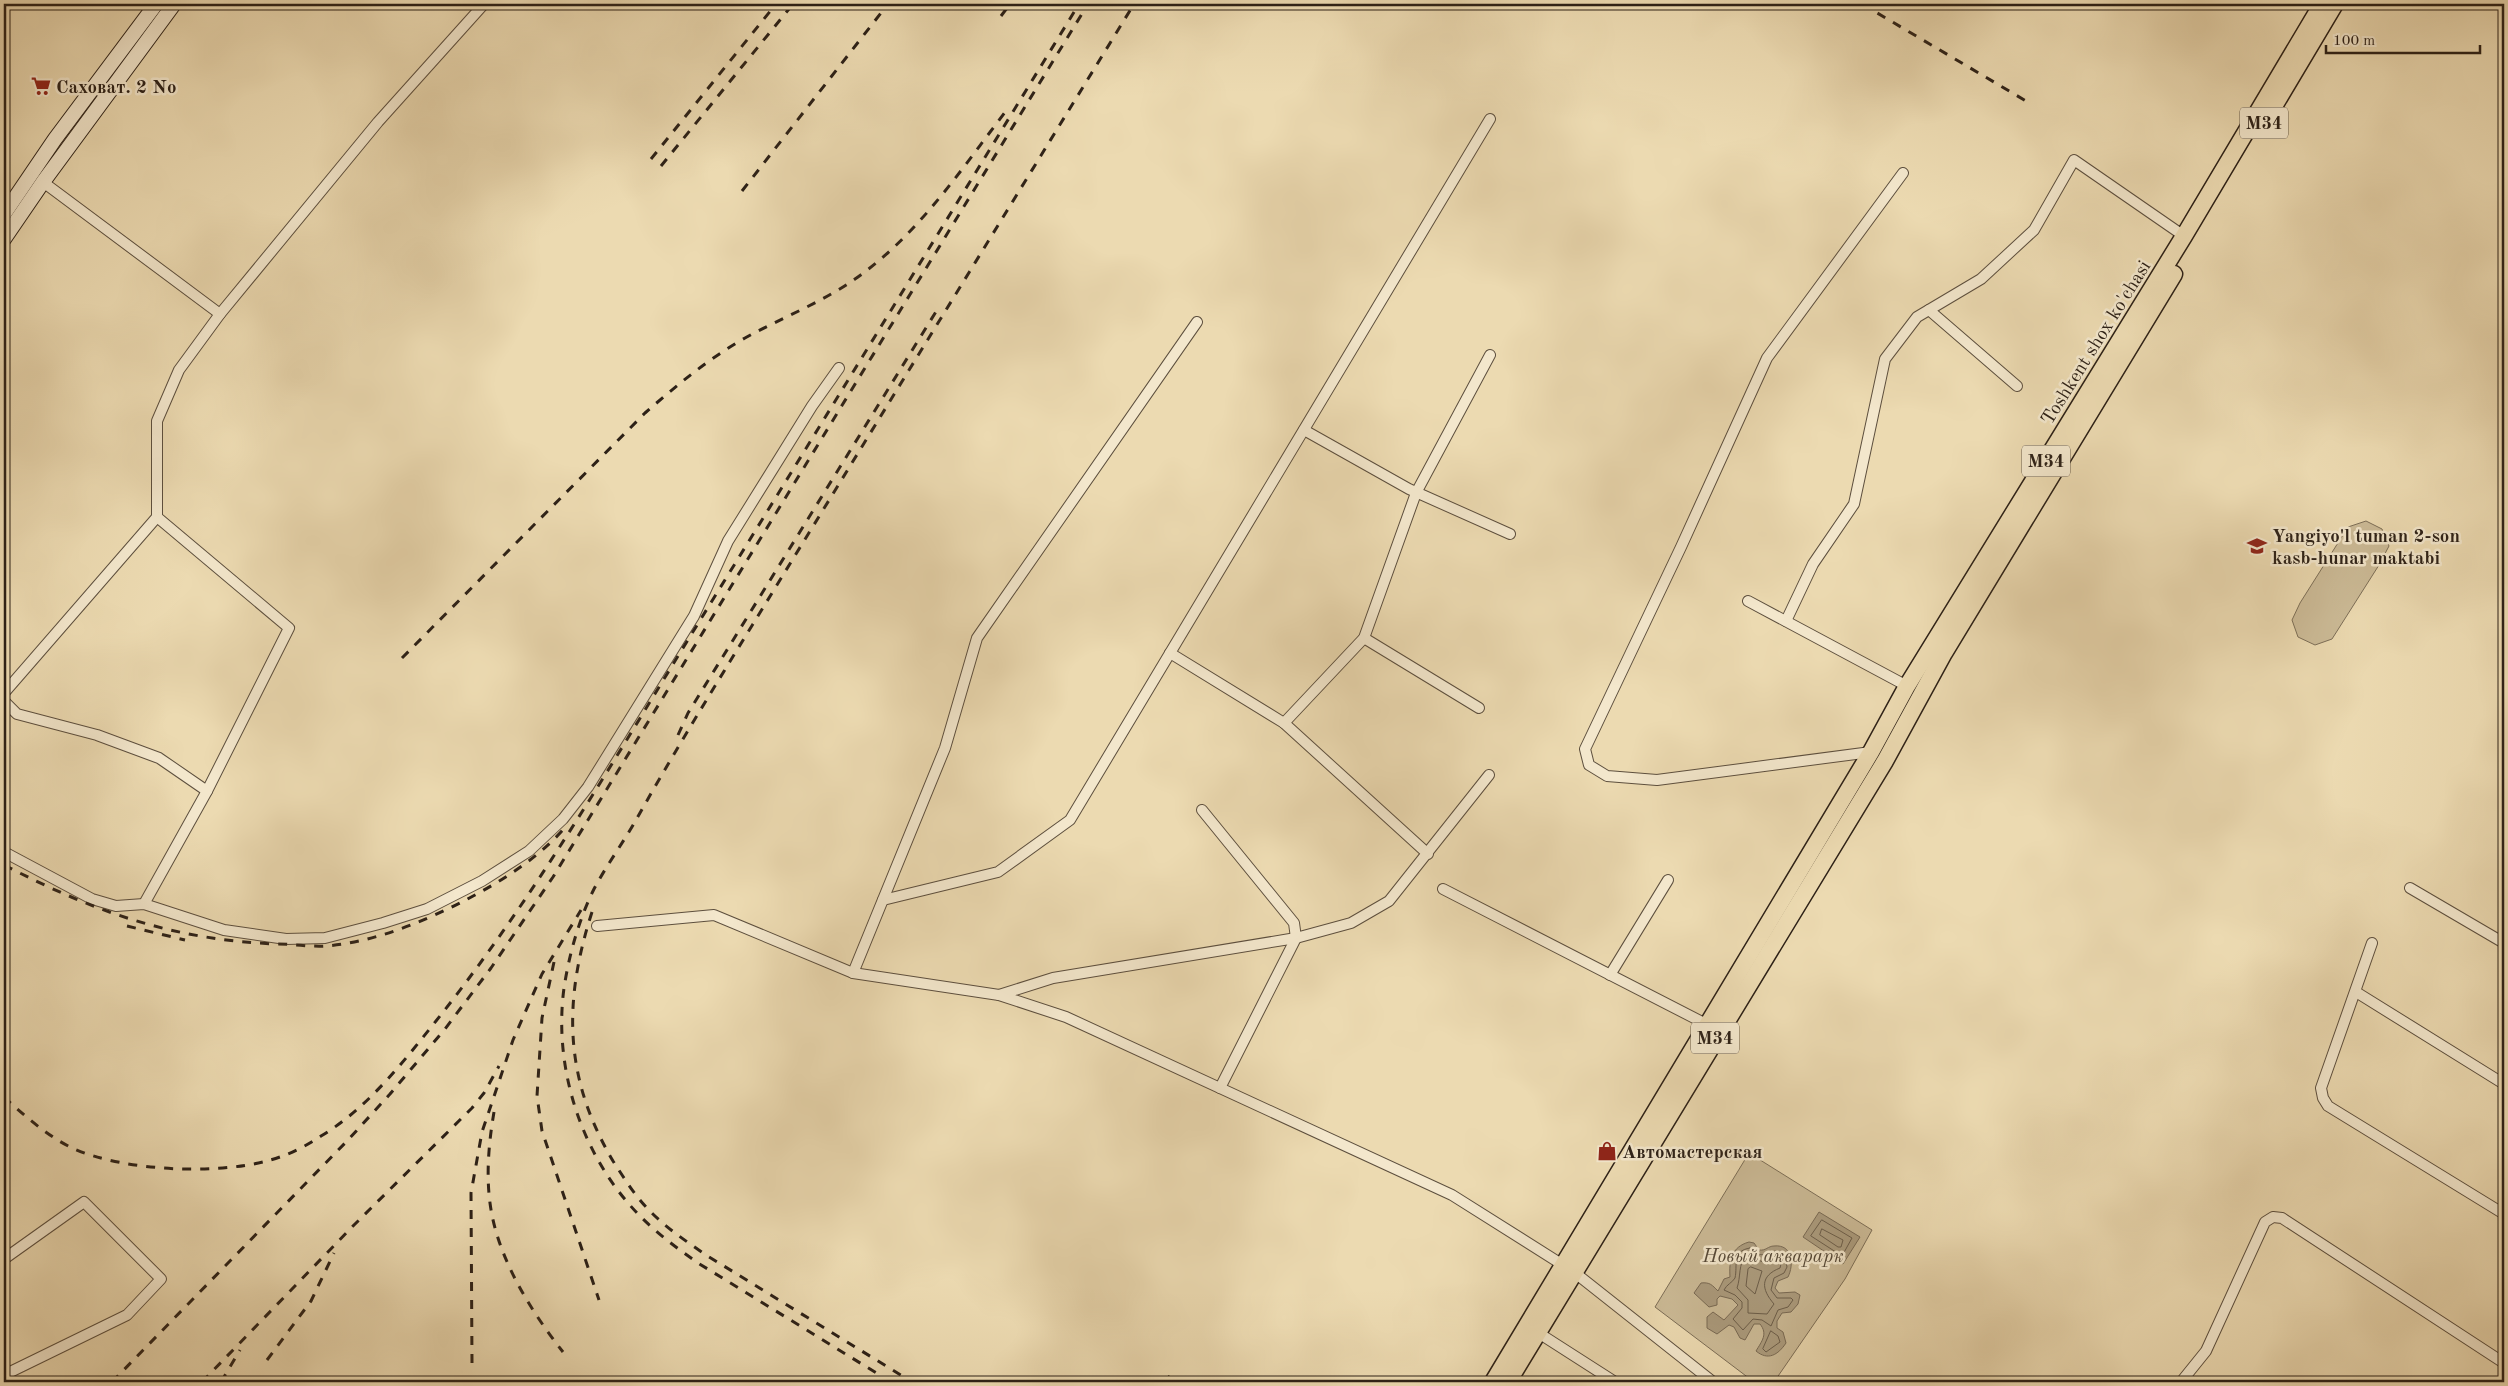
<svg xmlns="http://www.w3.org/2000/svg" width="2508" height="1386" viewBox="0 0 2508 1386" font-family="'Old Standard TT',serif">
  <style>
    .green { fill: #ccbb97; stroke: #7c6e57 }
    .water { fill: #ab9b7d; stroke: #796a54 }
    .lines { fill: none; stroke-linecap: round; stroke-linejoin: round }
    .shore { stroke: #6c5e4a; stroke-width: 1 }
    .street-casing { stroke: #5d4f3e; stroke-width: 12 }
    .secondary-casing { stroke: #2d2117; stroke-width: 16 }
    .primary-casing { stroke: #2d2117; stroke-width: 19 }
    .street { stroke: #f3e7cc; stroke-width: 10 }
    .secondary { stroke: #f3e7cc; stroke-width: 14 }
    .primary { stroke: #ecdab1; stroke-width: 16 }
    .rail { stroke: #2d2117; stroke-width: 3; stroke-dasharray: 9 9; stroke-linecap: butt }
    .labels { text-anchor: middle; stroke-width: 5; stroke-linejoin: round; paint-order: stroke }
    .shield { fill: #f3e7cc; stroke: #685c4d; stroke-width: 1 }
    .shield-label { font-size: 18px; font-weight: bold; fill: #2d2117 }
    .poi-label { font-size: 19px; font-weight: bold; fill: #2d2117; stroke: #f3e7cc; text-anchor: start }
    .street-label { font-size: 19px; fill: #2d2117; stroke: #f3e7cc }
    .park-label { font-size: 19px; font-style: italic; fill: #554837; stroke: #f3e7cc }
  </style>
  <rect width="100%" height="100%" fill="#ecdab1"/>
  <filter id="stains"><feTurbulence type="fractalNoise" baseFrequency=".004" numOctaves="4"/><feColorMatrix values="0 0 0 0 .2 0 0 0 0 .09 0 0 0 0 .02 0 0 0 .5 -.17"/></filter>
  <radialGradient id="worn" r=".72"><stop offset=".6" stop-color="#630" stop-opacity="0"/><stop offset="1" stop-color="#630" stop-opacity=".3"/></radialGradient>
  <g class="green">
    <polygon points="2366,521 2382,529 2389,546 2379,565 2332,639 2315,645 2298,637 2292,620 2300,603 2348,527"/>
    <polygon points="1749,1153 1872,1230 1845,1279 1774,1382 1754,1382 1655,1307"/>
  </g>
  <g class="water">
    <polygon points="1819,1212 1860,1237 1843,1264 1803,1237"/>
    <path d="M1749,1242l5,1 5,7c7,1 9,-4 15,-4 19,-2 20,19 14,31l-10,4 -3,7 4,5 16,-1 5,3 -2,9 -7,8 -9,1 -5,8v7l6,4 3,11c-8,12 -18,18 -30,8 6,-10 12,-17 4,-27h-6l-9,16 -5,-2 -6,-11 -5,-2 -12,9 -10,-6v-11l6,-5 11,8 14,-15 -6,-6 -12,-3 -3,3v6l-8,2 -15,-14 7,-10c9,-1 11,2 17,8l6,-12 6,-2c-1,-16 1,-30 19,-35z"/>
  </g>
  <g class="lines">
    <g class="shore">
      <polygon points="1822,1220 1852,1238 1842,1256 1811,1236"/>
      <polygon points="1822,1229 1843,1240 1841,1247 1838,1247 1820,1235"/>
      <path d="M1750,1248c10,9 13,8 25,3l9,3 3,13 -3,6 -10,5 -3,12 6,8h14l2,2 -5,7 -10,3 -7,16 -9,-6 -9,-1 -10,11 -10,-11 9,-11v-6l-7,-7 -11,-5c2,-5 9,-8 11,-12 3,-13 -4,-27 15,-30z"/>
      <path d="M1746,1255l17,7 14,-5 4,7 -1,4c-20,8 -19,21 -6,36l-7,10 -19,-1v-13l-11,-12c4,-11 1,-24 9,-33z"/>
      <polygon points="1751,1267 1762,1271 1755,1294 1746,1286 1748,1269"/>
      <polygon points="1771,1331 1778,1336 1780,1342 1766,1352 1763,1349"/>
    </g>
    <defs>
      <g id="street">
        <polyline points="43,182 220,314"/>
        <polyline points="1929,310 2017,386"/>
        <polyline points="1304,430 1409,489 1510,534"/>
        <polyline points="1748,601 1907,686"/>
        <polyline points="1786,621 1813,564 1854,504 1885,359 1917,317 1981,279 2034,230 2074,160 2184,236"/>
        <polyline points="1364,638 1479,708"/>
        <polyline points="1170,653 1284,723 1428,854"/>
        <polyline points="4,693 157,517 157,421 179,370 220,314 378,122 484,4"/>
        <polyline points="4,701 17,714 97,735 159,758 207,791"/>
        <polyline points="1284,723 1364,638 1416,493 1490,355"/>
        <polyline points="1871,752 1657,780 1607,776 1589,765 1585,749 1681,547 1767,358 1903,173"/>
        <polyline points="1202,810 1294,923 1296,938 1220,1088"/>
        <polyline points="4,852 92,899 116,906 144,904 224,930 286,939 325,938 383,923 427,909 482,881 529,851 563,819 588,787 694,616 728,541 812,406 839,368"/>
        <polyline points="2410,888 2504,943"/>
        <polyline points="1443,889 1706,1024"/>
        <polyline points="883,900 998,872 1070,820 1490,119"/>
        <polyline points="144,904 207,791 289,628 157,517"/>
        <polyline points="597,926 714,915 853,973 999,995 1066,1017 1452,1195 1574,1272 1713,1382"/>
        <polyline points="2372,943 2321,1088 2323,1098 2328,1106 2504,1214"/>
        <polyline points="853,973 945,748 977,638 1197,322"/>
        <polyline points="1610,975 1668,880"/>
        <polyline points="2356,992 2504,1084"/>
        <polyline points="999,995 1053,978 1296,938 1351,923 1389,901 1489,775"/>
        <polyline points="4,1259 84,1202 161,1279 127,1315 4,1375"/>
        <polyline points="1537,1332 1615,1382"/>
        <polyline points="2181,1382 2206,1351 2265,1222 2273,1217 2282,1218 2504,1363"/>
      </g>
      <g id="secondary">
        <polyline points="4,214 55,139 156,4"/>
        <polyline points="4,239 43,182 174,4"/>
      </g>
      <g id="primary">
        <polyline points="2267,118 2335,4"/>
        <polyline points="1493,1382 1871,752 1907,686 2184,236 2322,4"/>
        <polyline points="1508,1382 1885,761 1944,653 2174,274"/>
      </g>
    </defs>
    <use href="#street" class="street-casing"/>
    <use href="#secondary" class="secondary-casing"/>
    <use href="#primary" class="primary-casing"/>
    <use href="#street" class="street"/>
    <use href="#secondary" class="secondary"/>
    <use href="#primary" class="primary"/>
    <g class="rail">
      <polyline points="1862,4 2026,101"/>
      <polyline points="1001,16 1010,4"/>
      <polyline points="651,159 776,4"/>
      <polyline points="661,166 793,4"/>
      <polyline points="742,191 888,4"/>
      <path d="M402,658l243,-245c31,-27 63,-54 100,-75 36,-20 76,-35 110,-59 63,-44 105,-108 151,-168"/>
      <polyline points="678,735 688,713 937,310"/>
      <path d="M4,865c91,47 169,75 273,79 16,0 33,3 49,2 48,-4 94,-23 136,-44 38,-20 78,-44 106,-78"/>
      <path d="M592,912c-29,90 -28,166 21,249 11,17 22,35 36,49 17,18 37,31 57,45l206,127"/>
      <polyline points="127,926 185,940"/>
      <polyline points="554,962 542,1018 537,1096 542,1131 599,1300"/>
      <path d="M4,1097c21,19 42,38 68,51 51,23 141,27 195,13 19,-5 38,-14 54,-25 47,-28 82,-74 115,-115 91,-114 166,-241 242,-365 134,-217 268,-435 401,-652"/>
      <path d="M494,1112c-5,29 -8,61 -4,91 7,54 40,107 73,149"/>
      <polyline points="267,1360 311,1301 334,1253"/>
      <polyline points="472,1363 471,1193 482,1132 513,1040 542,974 581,910"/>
      <polyline points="112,1382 348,1140 390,1094 445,1029 491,968 553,877 1088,4"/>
      <polyline points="202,1382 354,1225 472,1108 484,1093 499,1066"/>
      <polyline points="221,1382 240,1350"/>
      <path d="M891,1382l-193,-119c-20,-14 -40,-29 -57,-46 -59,-59 -88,-148 -77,-229 5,-33 15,-69 30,-99 12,-23 29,-46 42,-69 37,-66 77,-131 117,-196 127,-207 254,-413 381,-620"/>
      <polyline points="1163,1382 1170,1376"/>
    </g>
  </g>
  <defs>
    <symbol id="supermarket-bare" viewBox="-9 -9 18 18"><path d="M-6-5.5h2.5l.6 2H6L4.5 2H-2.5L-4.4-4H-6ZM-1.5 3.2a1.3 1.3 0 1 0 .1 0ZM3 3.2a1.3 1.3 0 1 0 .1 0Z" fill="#8f2418" stroke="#f3e7cc" stroke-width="2.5" paint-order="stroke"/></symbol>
    <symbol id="university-bare" viewBox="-9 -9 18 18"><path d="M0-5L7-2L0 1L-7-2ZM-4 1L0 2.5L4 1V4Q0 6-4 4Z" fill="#8f2418" stroke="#f3e7cc" stroke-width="2.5" paint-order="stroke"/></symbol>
    <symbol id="shop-bare" viewBox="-9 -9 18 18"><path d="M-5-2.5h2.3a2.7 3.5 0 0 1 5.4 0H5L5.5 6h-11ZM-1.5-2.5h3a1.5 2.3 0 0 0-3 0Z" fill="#8f2418" stroke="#f3e7cc" stroke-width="2.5" paint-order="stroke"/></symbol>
  </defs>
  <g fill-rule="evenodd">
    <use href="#supermarket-bare" x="27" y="72" width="28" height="28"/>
    <use href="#university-bare" x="2243" y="532" width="28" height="28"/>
    <use href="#shop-bare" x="1593" y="1137" width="28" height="28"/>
  </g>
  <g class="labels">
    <g class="shield">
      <rect x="2240" y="107.5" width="48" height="31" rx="4"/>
      <rect x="2022" y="445.5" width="48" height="31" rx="4"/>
      <rect x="1691" y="1022.5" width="48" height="31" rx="4"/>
    </g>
    <g class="shield-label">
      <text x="2264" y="129">M34</text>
      <text x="2046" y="467">M34</text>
      <text x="1715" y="1044">M34</text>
    </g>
    <g class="poi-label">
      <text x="56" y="93">Саховат. 2 No</text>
      <text x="2272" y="542">Yangiyo'l tuman 2-son<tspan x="2272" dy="22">kasb-hunar maktabi</tspan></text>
      <text x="1622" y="1158">Автомастерская</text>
    </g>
    <g class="street-label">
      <text transform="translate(2095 342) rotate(-58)" y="7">Toshkent shox ko'chasi</text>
    </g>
    <g class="park-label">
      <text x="1773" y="1262">Новый акварарк</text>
    </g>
  </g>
  <rect width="2508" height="1386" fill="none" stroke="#ecdab1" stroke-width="20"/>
  <rect x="5" y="5" width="2498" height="1376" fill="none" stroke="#2d2117" stroke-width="2.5"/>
  <rect x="10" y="10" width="2488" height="1366" fill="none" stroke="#2d2117"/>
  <path d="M2326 45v8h154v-8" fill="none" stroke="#2d2117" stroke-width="2.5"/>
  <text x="2333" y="45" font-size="15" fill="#2d2117" stroke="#f3e7cc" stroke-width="4" paint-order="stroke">100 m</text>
  <rect width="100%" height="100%" filter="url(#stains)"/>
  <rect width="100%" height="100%" fill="url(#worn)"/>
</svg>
